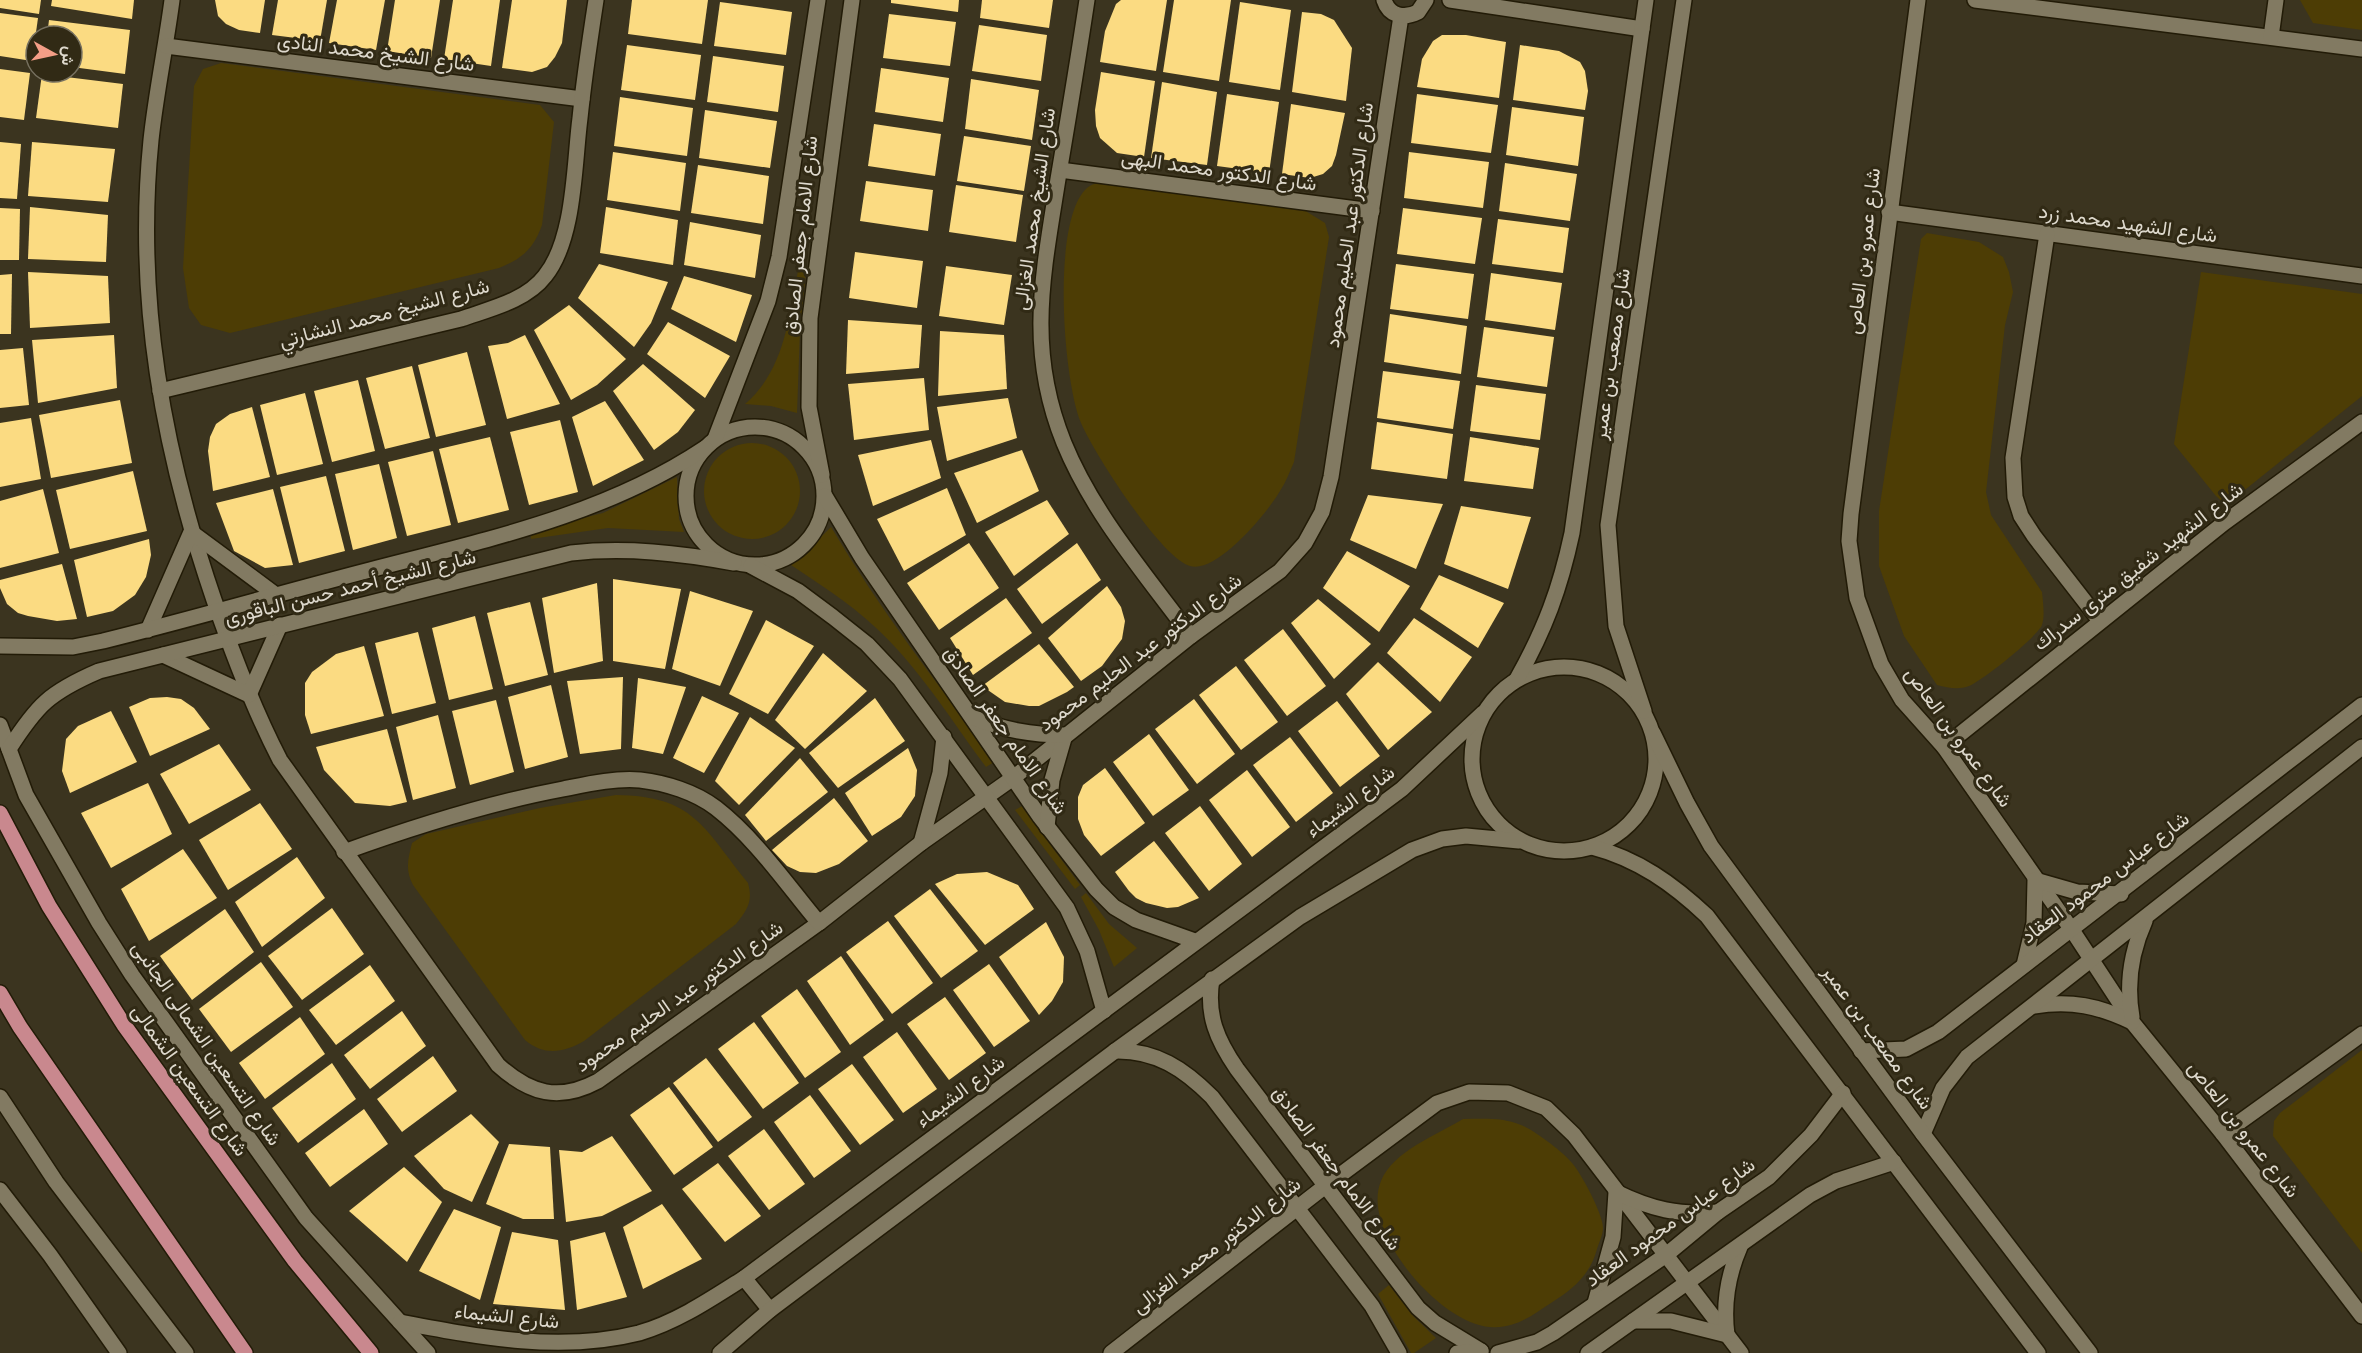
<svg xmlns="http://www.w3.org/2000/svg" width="2362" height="1353" viewBox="0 0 2362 1353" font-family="Helvetica,Vazirmatn,sans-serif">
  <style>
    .green { fill: #4d3d05 }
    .building { fill: #fbdb82 }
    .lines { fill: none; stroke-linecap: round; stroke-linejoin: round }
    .minor-casing { stroke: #221b07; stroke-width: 18 }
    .tertiary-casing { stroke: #221b07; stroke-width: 18 }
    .primary-casing { stroke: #221b07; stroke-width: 18 }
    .minor { stroke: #827a62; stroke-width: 15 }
    .tertiary { stroke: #827a62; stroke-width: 15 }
    .primary { stroke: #c9888e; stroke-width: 15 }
    .labels { text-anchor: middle; stroke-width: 6; stroke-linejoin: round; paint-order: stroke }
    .street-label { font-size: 20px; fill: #ded9cd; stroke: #312a15 }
  </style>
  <rect width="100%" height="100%" fill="#3b341f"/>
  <g class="green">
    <polygon points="2300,0 2362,0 2362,30 2313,23"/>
    <path d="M221,63l319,42 14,17 -12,103c-8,23 -20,34 -43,43l-269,65 -29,-8 -12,-17 -6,-40 11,-182 9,-17z"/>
    <path d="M1104,181l200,29 21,13 4,14 -35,225c-4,9 -8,20 -14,29 -12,21 -63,83 -90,75 -30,-9 -96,-113 -109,-143 -18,-43 -30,-203 6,-235 4,-4 12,-5 17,-7z"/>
    <path d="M1927,233l52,9 24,15 6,15 4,20 -8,33 -19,167 5,23 51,77c1,10 3,24 0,33 -6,13 -59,55 -73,61 -10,4 -21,2 -32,-1l-33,-49 -25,-70v-55l42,-272z"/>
    <path d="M798,271l8,1 -6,58 -3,83 -26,-7 -26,-2c39,-33 44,-86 53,-133z"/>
    <polygon points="2201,272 2362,294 2362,396 2226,505 2216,496 2174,444"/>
    <circle cx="752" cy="491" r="48"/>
    <polygon points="677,477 679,519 684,532 608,528 531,539 530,531 603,513"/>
    <path d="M831,527c49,83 107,158 165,234l-10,6c-35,-47 -68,-101 -112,-141 -26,-24 -56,-43 -86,-63l22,-15z"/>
    <path d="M616,795c78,1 87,32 132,88 5,18 0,26 -12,41l-152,117c-21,12 -40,15 -59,-1l-112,-155c-8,-15 -5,-26 -1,-42l14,-9 114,-26z"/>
    <polygon points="1022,806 1080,885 1075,889 1015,810"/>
    <polygon points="1086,893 1109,924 1137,948 1114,967 1099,930 1081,897"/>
    <polygon points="2362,1050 2362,1253 2273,1136 2274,1121 2280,1113"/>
    <path d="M1463,1119c20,0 39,-2 58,6 13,5 42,27 51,38 9,10 31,51 31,65 0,6 -4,15 -6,21 -7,26 -24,40 -46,54 -20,13 -36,26 -61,24 -50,-3 -130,-96 -109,-146 12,-30 56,-46 82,-62z"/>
    <polygon points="1389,1285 1414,1317 1436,1338 1414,1353 1411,1353 1378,1294"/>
  </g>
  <g class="building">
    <polygon points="0,0 41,0 39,14 0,8"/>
    <polygon points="52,0 134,0 132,19 51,6"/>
    <polygon points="215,0 265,0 260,33 239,30 226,24 218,16"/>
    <polygon points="278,0 327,0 320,41 272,35"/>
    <polygon points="337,0 385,0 376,50 329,43"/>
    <polygon points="395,0 440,0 431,58 387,51"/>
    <polygon points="453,0 500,0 491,66 444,59"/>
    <polygon points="512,0 567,0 562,43 555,57 547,67 532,72 502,68"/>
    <polygon points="632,0 708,0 702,44 628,34"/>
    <polygon points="891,0 959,0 958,12 891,3"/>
    <polygon points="982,0 1053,0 1049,28 980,18"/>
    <polygon points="1121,0 1167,0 1156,71 1100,62 1105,31 1116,4"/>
    <polygon points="1174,0 1231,0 1219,81 1163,72"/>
    <polygon points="720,2 792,12 786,55 714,46"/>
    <polygon points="1240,2 1291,10 1280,90 1229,82"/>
    <polygon points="1302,12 1321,14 1334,20 1352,48 1346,101 1292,92"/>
    <polygon points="0,13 38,18 32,61 0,56"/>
    <polygon points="889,14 956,22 950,66 883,58"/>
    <polygon points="49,20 130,30 125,74 72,67 72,36 47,36"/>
    <polygon points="979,25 1047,35 1041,81 972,71"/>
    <polygon points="1442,35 1466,35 1506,42 1499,98 1417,87 1422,59 1433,41"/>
    <polygon points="627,45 701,55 695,100 621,90"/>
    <polygon points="1520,45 1559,51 1580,62 1585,71 1588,91 1585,110 1513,100"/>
    <polygon points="713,56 784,66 778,112 707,102"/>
    <polygon points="881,68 949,78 943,122 875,112"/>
    <polygon points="0,69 30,73 24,120 0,117"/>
    <polygon points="1101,72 1155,81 1144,157 1117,153 1100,138 1096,126 1095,110"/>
    <polygon points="42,74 123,84 118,128 36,118"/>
    <polygon points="971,79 1039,90 1032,140 965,129"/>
    <polygon points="1162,82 1217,92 1207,165 1151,158"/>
    <polygon points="1227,94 1279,102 1269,173 1217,166"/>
    <polygon points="1417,94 1498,105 1491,153 1411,143"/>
    <polygon points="620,97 693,108 687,156 614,146"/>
    <polygon points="1291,104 1345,113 1336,155 1332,166 1323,174 1310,178 1282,174"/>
    <polygon points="1512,107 1584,117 1578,166 1506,155"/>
    <polygon points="705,110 777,121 770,168 699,158"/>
    <polygon points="874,124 941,134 935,176 868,166"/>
    <polygon points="964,136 1031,146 1024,191 957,181"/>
    <polygon points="0,142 21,144 17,199 0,198"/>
    <polygon points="32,142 115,149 108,202 28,196"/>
    <polygon points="613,152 686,163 680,211 607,200"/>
    <polygon points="1409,152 1489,162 1483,208 1404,198"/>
    <polygon points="1505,163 1577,174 1570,221 1499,211"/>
    <polygon points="698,165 769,176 763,224 691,213"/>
    <polygon points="866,181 933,190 928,231 860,221"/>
    <polygon points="956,185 1023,195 1016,242 949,232"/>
    <polygon points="30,207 108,215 106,262 28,259"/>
    <polygon points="606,207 678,220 673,265 600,253"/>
    <polygon points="0,208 20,209 19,260 0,260"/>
    <polygon points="1403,208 1482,218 1475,264 1397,254"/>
    <polygon points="1498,219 1569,228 1563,273 1492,264"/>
    <polygon points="690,222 761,235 755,278 684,265"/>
    <polygon points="855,252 923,261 917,308 849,298"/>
    <polygon points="599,264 668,282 651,323 634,347 578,298"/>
    <polygon points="1396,264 1474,274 1468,319 1390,309"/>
    <polygon points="946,266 1012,275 1004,325 939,316"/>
    <polygon points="28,272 108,276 110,323 30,328"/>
    <polygon points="1491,273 1562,283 1555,330 1485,320"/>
    <polygon points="12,274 11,334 0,334 0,275"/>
    <polygon points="684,276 752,295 736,342 671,309"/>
    <polygon points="569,305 626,359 597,385 571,400 534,330"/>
    <polygon points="1390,314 1467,326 1461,374 1384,362"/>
    <polygon points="848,320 922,325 919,368 846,374"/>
    <polygon points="668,322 730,356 705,398 647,354"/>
    <polygon points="1484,327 1554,337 1547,387 1477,377"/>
    <polygon points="940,331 1004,335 1007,389 938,396"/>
    <polygon points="114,335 117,388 38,403 32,340"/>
    <polygon points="525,335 560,404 507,419 488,346 508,343"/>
    <polygon points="23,348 29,405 0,408 0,350"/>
    <polygon points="467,352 486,425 436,437 418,365"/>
    <polygon points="643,364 695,410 678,432 654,450 613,391"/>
    <polygon points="412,366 430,438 385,449 366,378"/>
    <polygon points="1383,371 1460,381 1453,429 1377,418"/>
    <polygon points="924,378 929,430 854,440 848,384"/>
    <polygon points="358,380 375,451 332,462 314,391"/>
    <polygon points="1476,385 1546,394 1540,440 1470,431"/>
    <polygon points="305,393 323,464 277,475 260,405"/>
    <polygon points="1008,398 1017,438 947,461 937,407"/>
    <polygon points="120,400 132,463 51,478 39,415"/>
    <polygon points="605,401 644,460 593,486 572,417"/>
    <polygon points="252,407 270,477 213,491 208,451 210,437 216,424 230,414"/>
    <polygon points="31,418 41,479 0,487 0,423"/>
    <polygon points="560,420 578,492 529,505 510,432"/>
    <polygon points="1377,422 1453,434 1447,479 1371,469"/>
    <polygon points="490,437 509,510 458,523 439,449"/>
    <polygon points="1470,437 1539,448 1533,489 1464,481"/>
    <polygon points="931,440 941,478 873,506 858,455"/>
    <polygon points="1022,450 1039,491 977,523 954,473"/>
    <polygon points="433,451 451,525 407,536 388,462"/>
    <polygon points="379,464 397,538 353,550 335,474"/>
    <polygon points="133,471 147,531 70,549 56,490"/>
    <polygon points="326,476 345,551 299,563 280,487"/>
    <polygon points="947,488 966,535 904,571 877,519"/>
    <polygon points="43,489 59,553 0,568 0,501"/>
    <polygon points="273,489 293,565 265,568 234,551 216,503"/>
    <polygon points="1368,495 1443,504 1416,569 1350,540"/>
    <polygon points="1047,500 1069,534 1014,576 985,532"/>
    <polygon points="1461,506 1531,517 1508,589 1444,564"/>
    <polygon points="149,539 151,555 146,577 135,595 113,611 87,617 74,560"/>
    <polygon points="969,543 999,588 939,630 907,583"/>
    <polygon points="1077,543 1101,580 1042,624 1017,589"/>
    <polygon points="1347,551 1410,586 1379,632 1323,588"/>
    <polygon points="62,564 77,619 57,621 28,616 18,613 7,604 0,588 0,580"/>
    <polygon points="1439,575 1504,603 1478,648 1420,609"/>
    <polygon points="613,579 681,589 665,669 613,661"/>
    <polygon points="597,583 603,661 554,673 542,598"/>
    <polygon points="1107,586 1121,607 1125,621 1122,639 1102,666 1081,681 1048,638"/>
    <polygon points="690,591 753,611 720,686 672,669"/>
    <polygon points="1006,598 1032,633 973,675 950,638"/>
    <polygon points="1318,599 1371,644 1334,679 1291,623"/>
    <polygon points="530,602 548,675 505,686 487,613"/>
    <polygon points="475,616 493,689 449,700 432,628"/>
    <polygon points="1414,618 1472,657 1440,702 1387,653"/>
    <polygon points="766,620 814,646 768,714 729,694"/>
    <polygon points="1283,629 1326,686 1287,716 1244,660"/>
    <polygon points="418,632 436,703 392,714 375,643"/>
    <polygon points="1039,644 1074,687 1067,692 1039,706 1029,706 1005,702 982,686"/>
    <polygon points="364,646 384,716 311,734 305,715 305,683 312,672 336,654"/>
    <polygon points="823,653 867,691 805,749 775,720"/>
    <polygon points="1378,662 1432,712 1388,750 1346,694"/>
    <polygon points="1236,666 1278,722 1241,750 1199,695"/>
    <polygon points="623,677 621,749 580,754 567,681"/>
    <polygon points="638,678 686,687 663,754 632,748"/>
    <polygon points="551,685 568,757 525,769 508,697"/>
    <polygon points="702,696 739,713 704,773 673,758"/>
    <polygon points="167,697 181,699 194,708 210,729 150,756 129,707 150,698"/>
    <polygon points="875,698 905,741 838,788 809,753"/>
    <polygon points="1194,699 1235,754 1197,784 1155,729"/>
    <polygon points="496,700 514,772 470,785 452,711"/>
    <polygon points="1337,701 1380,756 1340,787 1298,731"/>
    <polygon points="111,711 137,762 70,793 62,771 66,739 78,726"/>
    <polygon points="438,715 456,788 413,800 396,727"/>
    <polygon points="750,717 795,748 739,805 715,781"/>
    <polygon points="387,729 407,802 390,806 355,803 324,770 316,747"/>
    <polygon points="1149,734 1189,790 1153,816 1113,762"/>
    <polygon points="1290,737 1333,793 1296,822 1253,765"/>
    <polygon points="219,744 251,790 189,824 160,774"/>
    <polygon points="908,748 917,770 915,796 901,817 872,836 845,793"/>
    <polygon points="800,758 828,792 766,841 745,815"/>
    <polygon points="1105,768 1145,823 1101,856 1084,835 1078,819 1078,797 1083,785"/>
    <polygon points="1247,770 1290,827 1252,857 1209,800"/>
    <polygon points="148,783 172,834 111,868 81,813"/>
    <polygon points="834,798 868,841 839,864 816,873 800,872 787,866 772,850"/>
    <polygon points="260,803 292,849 228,890 199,840"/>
    <polygon points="1200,806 1242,864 1209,891 1165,833"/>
    <polygon points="1154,841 1199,898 1178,907 1167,908 1146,903 1136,898 1129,891 1115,872"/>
    <polygon points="183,849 217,898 149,941 121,889"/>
    <polygon points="297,857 325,898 262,947 235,902"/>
    <polygon points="987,872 1018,885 1034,909 985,945 935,884 957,874"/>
    <polygon points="930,889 978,951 941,978 894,916"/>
    <polygon points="332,908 364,954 302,1000 268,956"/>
    <polygon points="225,909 254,952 192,1000 160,956"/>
    <polygon points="888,921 933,983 892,1014 846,952"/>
    <polygon points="1046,922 1064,957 1063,982 1052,1001 1039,1015 999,957"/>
    <polygon points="841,956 884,1020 850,1045 807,981"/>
    <polygon points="261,962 293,1007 231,1052 199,1009"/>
    <polygon points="989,964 1030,1021 994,1047 953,990"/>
    <polygon points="370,965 395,1001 336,1045 309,1010"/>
    <polygon points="797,989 841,1052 805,1078 761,1016"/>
    <polygon points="945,997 986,1053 949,1080 907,1024"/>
    <polygon points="402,1011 426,1046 370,1089 344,1055"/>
    <polygon points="300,1017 325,1054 265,1099 239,1063"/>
    <polygon points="754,1022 799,1083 763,1109 718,1049"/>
    <polygon points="897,1032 937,1089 903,1113 863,1057"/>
    <polygon points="433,1056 457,1091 402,1132 377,1099"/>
    <polygon points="706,1058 752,1117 718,1142 673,1083"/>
    <polygon points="332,1063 356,1099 298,1143 272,1108"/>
    <polygon points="852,1064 894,1120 860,1145 818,1089"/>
    <polygon points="669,1087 713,1147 674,1175 630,1115"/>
    <polygon points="810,1095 851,1151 814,1178 774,1122"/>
    <polygon points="364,1109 388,1144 330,1187 305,1153"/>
    <polygon points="471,1114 499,1142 472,1202 444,1189 414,1156"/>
    <polygon points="764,1129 805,1184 769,1210 728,1156"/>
    <polygon points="612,1136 652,1191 602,1216 566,1222 559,1150 582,1152"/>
    <polygon points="509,1144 550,1147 554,1219 523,1219 486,1204"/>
    <polygon points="718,1163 761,1216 725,1242 682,1189"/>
    <polygon points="404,1167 442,1202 407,1262 349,1211"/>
    <polygon points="662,1204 702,1259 643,1289 623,1227"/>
    <polygon points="454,1209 501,1227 480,1300 419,1271"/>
    <polygon points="512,1232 558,1240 565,1310 493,1304"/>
    <polygon points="605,1232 627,1297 577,1310 570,1241"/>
  </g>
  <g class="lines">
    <defs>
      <g id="minor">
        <path d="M172,0c-6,46 -16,93 -21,140 -16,158 12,311 63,460 19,55 39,108 66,160l218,305c32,29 61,37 100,16l221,-158 102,-80 92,-65 178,-142 89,-65 25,-28 17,-31 9,-35 70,-461"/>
        <path d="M1087,0c-9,60 -19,120 -29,179 -15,95 -32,171 6,264 29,71 82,132 127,193"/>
        <path d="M1384,0c5,16 20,19 34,12l8,-12"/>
        <polyline points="1450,0 1642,29"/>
        <polyline points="1918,0 1851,514 1849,541 1857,598 1881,664 1902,700 1944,747 2072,930 2133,1023 2223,1134 2362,1316"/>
        <polyline points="1975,0 2362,49"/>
        <polyline points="2271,37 2276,0"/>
        <polyline points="166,46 582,99"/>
        <polyline points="1060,170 1372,211"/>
        <polyline points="1889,212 2362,276"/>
        <polyline points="2047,234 2013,458 2015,497 2021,516 2034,536 2100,621"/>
        <path d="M160,391l301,-72c28,-10 65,-18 84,-43 30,-37 29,-112 35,-158 4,-40 10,-79 16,-118"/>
        <polyline points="1944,747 2224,523 2362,422"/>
        <path d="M344,852c72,-26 144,-49 219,-63 25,-5 51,-11 77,-9 26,3 55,12 76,28 40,31 71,77 103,115"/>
        <polyline points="2024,965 2034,923 2035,880 2077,892 2121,894"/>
        <path d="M2034,1006c37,-6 65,0 98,16"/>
        <path d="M2132,1017c-6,-34 -1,-65 13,-96"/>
        <polyline points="1861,1051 1906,1049 1938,1032 2362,705"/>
        <polyline points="1923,1134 1943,1088 1967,1057 2362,747"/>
        <polyline points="2223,1134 2362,1034"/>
        <polyline points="0,1190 50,1255 119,1353"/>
        <polyline points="1111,1353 1324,1187 1437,1103 1469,1092 1508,1093 1546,1108 1574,1135 1741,1353"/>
      </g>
      <g id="tertiary">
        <circle cx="755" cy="496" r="69"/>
        <polyline points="715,439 768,301 779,257 818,0"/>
        <polyline points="822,475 809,407 810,318 852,0"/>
        <polyline points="825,496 862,558 1040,817 1096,889 1114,907 1136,920 1195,941"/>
        <polyline points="751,566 798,591 833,617 867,644 900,679 1067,908 1087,951 1104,1011"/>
        <polyline points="148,630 191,532 276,595"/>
        <path d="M0,646l73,1 30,-6c89,-22 178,-48 267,-71 115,-30 235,-55 335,-122"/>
        <polyline points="163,655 249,695 280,625"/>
        <circle cx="1564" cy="759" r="92"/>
        <path d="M1517,679c28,-50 43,-90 55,-146l74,-533"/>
        <polyline points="1644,711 1616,626 1608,525 1684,0"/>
        <path d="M972,717c32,13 59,18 93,18l-13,45 -5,47"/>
        <polyline points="0,725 26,795 99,923 132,975 306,1218 428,1353"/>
        <polyline points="1653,733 1687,803 1711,846 1923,1134 2090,1353"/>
        <path d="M9,749c28,-44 41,-57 90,-78l472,-118c55,-6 108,0 163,10"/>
        <polyline points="921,843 940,773 944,737"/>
        <path d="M1592,847c46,12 81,37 115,69l331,437"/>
        <path d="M1212,979c-6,36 5,61 25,90l181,239 17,15 46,28"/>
        <path d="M1115,1051c41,-1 69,18 97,46l160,209 27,47"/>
        <polyline points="0,1097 56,1182 186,1353"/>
        <polyline points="744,1278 770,1310"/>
        <path d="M1595,1303l18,-66 3,-45c35,17 63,24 102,20"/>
        <path d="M1633,1321h38l56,14c-4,-31 0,-58 13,-88"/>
        <path d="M400,1322c79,15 160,31 239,11 38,-11 72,-34 105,-55l626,-465 32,-24 81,-76"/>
        <polyline points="720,1353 770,1310 1115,1051 1300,917 1412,850 1442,839 1466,836 1519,841"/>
        <polyline points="1457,1353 1481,1351"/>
        <polyline points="1498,1353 1537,1342 1553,1333 1666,1255 1718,1212 1769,1177 1811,1135 1843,1093"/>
        <polyline points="1588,1353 1810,1195 1836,1181 1894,1162"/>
      </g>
      <g id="primary">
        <polyline points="0,813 49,906 124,1025 295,1261 371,1353"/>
        <polyline points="0,993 20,1027 245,1353"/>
      </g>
    </defs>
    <use href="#minor" class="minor-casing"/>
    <use href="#tertiary" class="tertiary-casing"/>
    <use href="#primary" class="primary-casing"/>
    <use href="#minor" class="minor"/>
    <use href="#tertiary" class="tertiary"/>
    <use href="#primary" class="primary"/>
  </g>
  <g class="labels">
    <g class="street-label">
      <text transform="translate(376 52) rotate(7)" y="7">شارع الشيخ محمد النادى</text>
      <text transform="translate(1219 170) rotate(8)" y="7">شارع الدكتور محمد البهى</text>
      <text transform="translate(1034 209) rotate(-82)" y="7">شارع الشيخ محمد الغزالى</text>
      <text transform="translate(2128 223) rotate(8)" y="7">شارع الشهيد محمد زرد</text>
      <text transform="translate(1349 225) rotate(-82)" y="7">شارع الدكتور عبد الحليم محمود</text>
      <text transform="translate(800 235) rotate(-84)" y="7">شارع الامام جعفر الصادق</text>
      <text transform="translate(1863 251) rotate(-83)" y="7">شارع عمرو بن العاص</text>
      <text transform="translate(384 313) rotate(-15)" y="7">شارع الشيخ محمد النشارتي</text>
      <text transform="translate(1611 354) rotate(-82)" y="7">شارع مصعب بن عمير</text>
      <text transform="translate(2138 566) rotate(-38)" y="7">شارع الشهيد شفيق مترى سدراك</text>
      <text transform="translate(350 587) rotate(-14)" y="7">شارع الشيخ أحمد حسن الباقورى</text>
      <text transform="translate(1140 652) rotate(-37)" y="7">شارع الدكتور عبد الحليم محمود</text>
      <text transform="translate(1006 730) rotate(55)" y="7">شارع الامام جعفر الصادق</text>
      <text transform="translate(1959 737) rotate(54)" y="7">شارع عمرو بن العاص</text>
      <text transform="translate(1350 801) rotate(-37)" y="7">شارع الشيماء</text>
      <text transform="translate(2105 877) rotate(-37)" y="7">شارع عباس محمود العقاد</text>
      <text transform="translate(679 996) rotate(-35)" y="7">شارع الدكتور عبد الحليم محمود</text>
      <text transform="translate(1878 1037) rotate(54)" y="7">شارع مصعب بن عمير</text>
      <text transform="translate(207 1043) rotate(55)" y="7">شارع التسعين الشمالى الجانبى</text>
      <text transform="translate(190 1080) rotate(54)" y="7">شارع التسعين الشمالى</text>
      <text transform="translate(960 1091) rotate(-37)" y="7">شارع الشيماء</text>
      <text transform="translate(2244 1129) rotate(52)" y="7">شارع عمرو بن العاص</text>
      <text transform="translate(1337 1168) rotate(53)" y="7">شارع الامام جعفر الصادق</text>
      <text transform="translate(1670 1222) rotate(-36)" y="7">شارع عباس محمود العقاد</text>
      <text transform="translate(1216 1245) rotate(-38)" y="7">شارع الدكتور محمد الغزالى</text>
      <text transform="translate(507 1316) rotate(6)" y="7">شارع الشيماء</text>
    </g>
  </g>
  <g transform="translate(54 54) rotate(98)"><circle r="28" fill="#312a15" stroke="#76705f" stroke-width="1.5"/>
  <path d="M0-4.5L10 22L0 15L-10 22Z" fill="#f49e87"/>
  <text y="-9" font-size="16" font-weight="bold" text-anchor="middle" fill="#ded9cd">ش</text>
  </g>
</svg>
